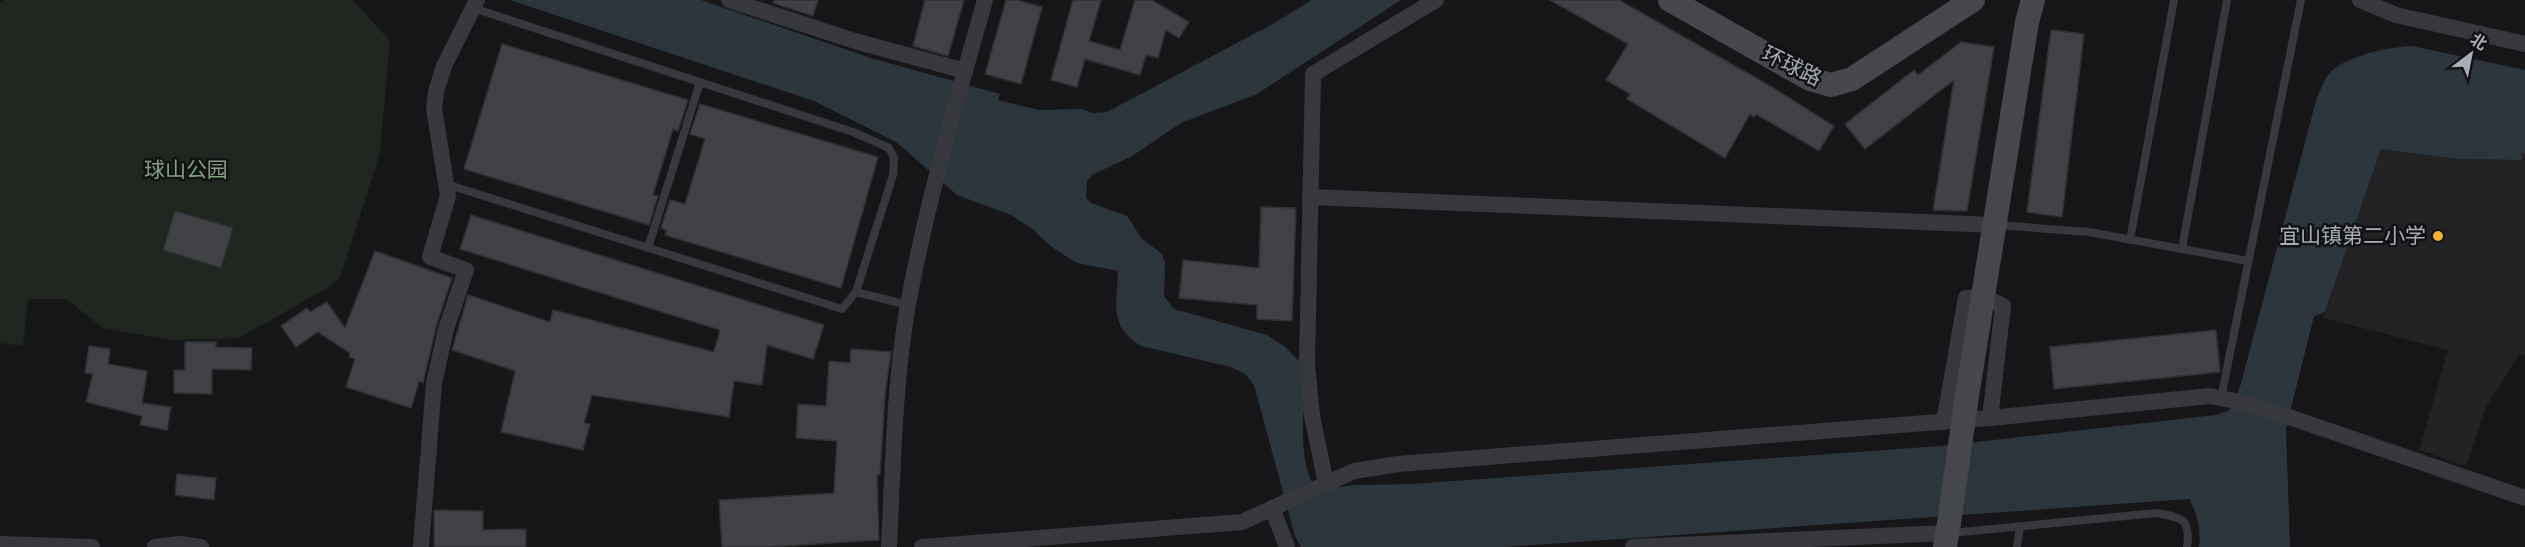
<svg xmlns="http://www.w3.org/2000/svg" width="2525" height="547" viewBox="0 0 2525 547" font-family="'Alegreya Sans','Noto Sans SC',sans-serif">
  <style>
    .built { fill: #222225 }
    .green { fill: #1e261f }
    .water { fill: #2c353c }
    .building { fill: #404145; stroke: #303034; stroke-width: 1.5 }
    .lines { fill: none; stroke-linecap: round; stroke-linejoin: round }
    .lane { stroke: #37383d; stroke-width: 8 }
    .street { stroke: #37383d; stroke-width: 16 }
    .secondary { stroke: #45474d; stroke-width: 24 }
    .secondary-bridge { stroke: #45474d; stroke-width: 24 }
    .poi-dot { fill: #f2b134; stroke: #111113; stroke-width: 2 }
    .labels { text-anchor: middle; stroke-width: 5; stroke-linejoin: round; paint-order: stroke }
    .street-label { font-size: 21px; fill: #a8adb8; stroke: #111113 }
    .park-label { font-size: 21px; fill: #7fa381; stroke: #111113 }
    .poi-label { font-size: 21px; fill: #a8adb8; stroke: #111113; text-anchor: end }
  </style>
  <rect width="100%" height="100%" fill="#161618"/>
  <polygon class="built" points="2381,149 2458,159 2522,160 2522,153 2525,154 2525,356 2519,354 2486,407 2466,466 2419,450 2448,350 2323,318"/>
  <polygon class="green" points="4,0 353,0 390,41 380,153 340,278 324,290 239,338 172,340 103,328 66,299 28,299 23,346 0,343 0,3"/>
  <path class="water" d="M510,0h191l170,58 129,36 -2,6 41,10 43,-1 10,4 15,-1 162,-86 43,-26h89l-144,94 -76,29 -49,33 -40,19 -5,6 -1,17 5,5 36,13 15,23 19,14 4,9 -1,34 10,13 93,26 17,11 15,15c12,43 -7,90 17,129l38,-5 59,-1 527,-38 276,-31 14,-5 10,-23 76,-286c3,-9 7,-18 12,-26 15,-19 61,-28 84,-29l113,24v84h-3v6l-64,-1 -77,-10 -56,163 -11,4 -28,112 4,119h-91c2,-18 -1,-32 -10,-48l-684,48h-204l-6,-11 -41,-151 -9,-11 -14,-7 -90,-21c-33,-20 -24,-42 -23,-75l-41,-8 -24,-15 -22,-20 -20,-13 -54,-20 -61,-53 -82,-41z"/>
  <g class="building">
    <polygon points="774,0 818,0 813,16 773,3"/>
    <polygon points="925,0 964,0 948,56 913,46"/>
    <polygon points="1006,0 1017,0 1042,7 1021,84 985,74"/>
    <polygon points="1073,0 1101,0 1089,41 1120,50 1135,0 1152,0 1189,22 1179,38 1166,30 1158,58 1146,55 1140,75 1085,59 1077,87 1051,80"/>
    <polygon points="1550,0 1619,0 1772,87 1834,126 1819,151 1756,114 1754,117 1750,114 1725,158 1627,99 1630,94 1606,80 1628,44"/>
    <polygon points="2051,30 2084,34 2062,217 2027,212"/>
    <polygon points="1961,42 1994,47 1967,211 1933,210 1954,80 1865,149 1845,124 1914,70 1918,75"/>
    <polygon points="502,44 688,100 678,131 673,129 653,195 658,196 649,225 464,169"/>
    <polygon points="700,104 878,157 841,288 665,235 666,230 661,228 670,200 685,204 705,139 690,134"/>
    <polygon points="1261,207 1296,208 1292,321 1257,319 1257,305 1179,298 1183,260 1259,268"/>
    <polygon points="175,211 233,228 221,268 163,250"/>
    <polygon points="471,215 824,325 813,359 767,345 762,385 734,381 729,417 592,395 584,423 590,424 583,450 501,432 515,371 452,350 468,295 550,322 553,310 714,352 720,330 460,249"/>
    <polygon points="375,251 452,278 436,327 423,383 419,381 411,408 346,387 355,359 349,357 350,353 318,332 296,347 281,326 307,308 310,312 327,302 345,328"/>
    <polygon points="2216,330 2220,372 2054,389 2050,347"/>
    <polygon points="185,342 216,342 216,347 252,348 251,370 212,369 212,394 174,393 174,370 185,370"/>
    <polygon points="89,346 110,349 108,364 147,371 142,403 171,407 167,430 140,425 142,416 86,402 93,374 85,373"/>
    <polygon points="851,349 891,352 885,395 880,475 877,475 879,540 771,547 722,547 719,500 834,493 837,441 796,438 798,404 826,406 829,361 850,363"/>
    <polygon points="177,474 216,478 214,500 175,495"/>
    <polygon points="434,510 483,511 483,530 526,529 526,547 434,547"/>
  </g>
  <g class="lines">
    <g class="lane">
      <polyline points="446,184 842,309 856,292 893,175 894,158 889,148 853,132 473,8"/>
      <polyline points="1996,225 2089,232 2248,261"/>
      <polyline points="2130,240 2174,0"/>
      <polyline points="648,248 700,82"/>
      <polyline points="2182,249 2227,0"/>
      <polyline points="856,292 908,305"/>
      <polyline points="2221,398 2301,0"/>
      <path d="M1951,533l206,-20c25,5 34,5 30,34"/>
      <polyline points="2017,547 2020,526"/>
    </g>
    <g class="street">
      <polyline points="729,0 855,41 965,71"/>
      <polyline points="2360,0 2396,15 2525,44"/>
      <polyline points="1310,197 1995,225"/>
      <polyline points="1944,422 1966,298 1984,297 2003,306 1990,418"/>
      <polyline points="1326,483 1312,416 1307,365 1313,74 1436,0"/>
      <polyline points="1272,508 1287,547"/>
      <polyline points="0,544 92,547"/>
      <polyline points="155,547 179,544 201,547"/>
      <polyline points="421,547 434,383 446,329 466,270 430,257 448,196 434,108 436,92 444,66 477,0"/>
      <path d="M889,547c4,-79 5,-159 18,-237 19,-105 49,-207 78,-310"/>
      <polyline points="922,547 1242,522 1354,471 1398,464 1990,418 2210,396 2235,401 2292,418 2525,498"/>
      <polyline points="1633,547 1947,533"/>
    </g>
    <g class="secondary">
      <polyline points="1670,0 1810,79 1831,85 1852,79 1973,0"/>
      <polyline points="1967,396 2027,22 2033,0"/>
      <polyline points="1945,547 1949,523"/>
    </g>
    <polyline class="secondary-bridge" points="1949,523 1967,396"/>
  </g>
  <circle class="poi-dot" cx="2438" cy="236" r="6"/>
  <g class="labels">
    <g class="street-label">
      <text transform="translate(1792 66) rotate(26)" y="7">环球路</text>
    </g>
    <g class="park-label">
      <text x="186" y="177">球山公园</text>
    </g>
    <g class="poi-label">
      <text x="2426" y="243">宜山镇第二小学</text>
    </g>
  </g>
  <g transform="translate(2471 54) rotate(32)" stroke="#111113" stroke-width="4.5" paint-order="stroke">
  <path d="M0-4.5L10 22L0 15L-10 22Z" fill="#a8adb8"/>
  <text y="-9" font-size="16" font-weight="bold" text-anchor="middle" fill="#a8adb8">北</text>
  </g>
</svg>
